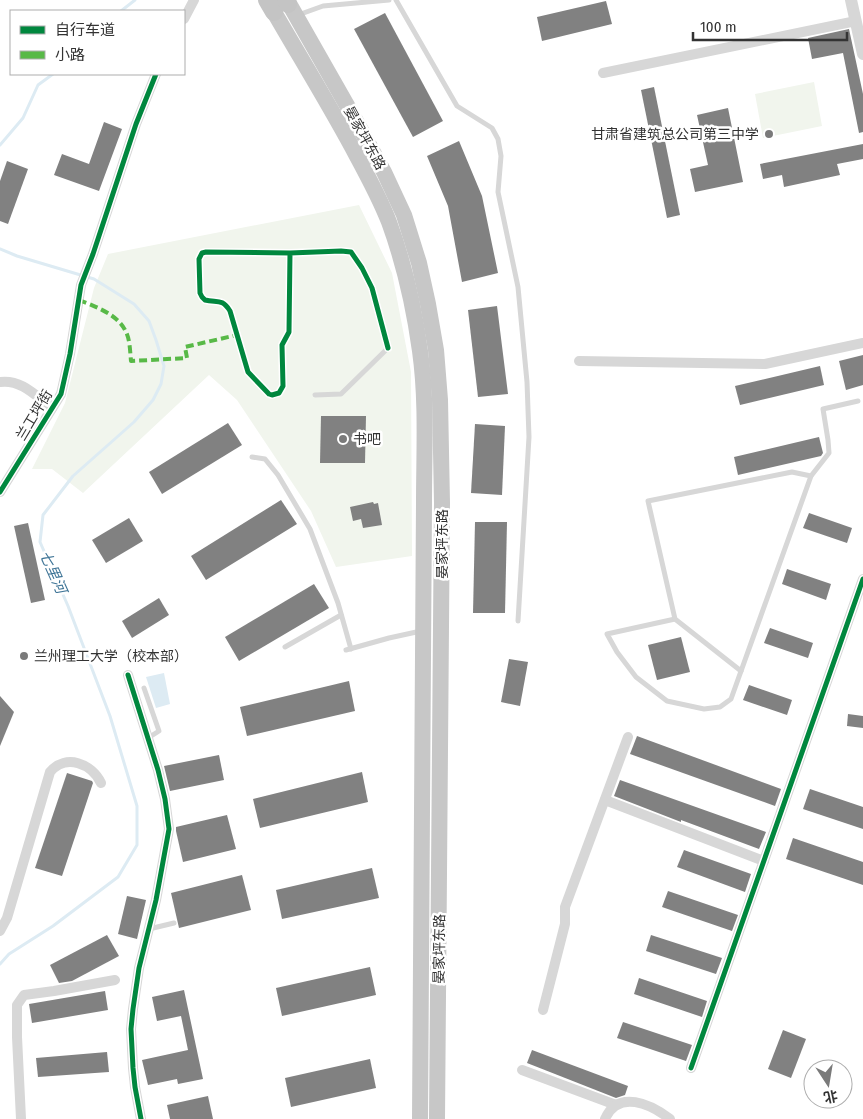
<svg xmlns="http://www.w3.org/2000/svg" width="863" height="1119" viewBox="0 0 863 1119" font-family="'Fira Sans Condensed','Noto Sans SC',sans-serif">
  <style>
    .green { fill: #f1f5ed }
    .water { fill: #ddebf3 }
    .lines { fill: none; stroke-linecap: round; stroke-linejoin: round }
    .stream { stroke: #ddebf3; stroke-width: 3 }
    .building { fill: #818181 }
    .service { stroke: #d7d7d7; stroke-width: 5 }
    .minor { stroke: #d7d7d7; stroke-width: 10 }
    .tertiary { stroke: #d7d7d7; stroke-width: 12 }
    .trunk { stroke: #c7c7c7; stroke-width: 16 }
    .motorway { stroke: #c4c4c4; stroke-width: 18 }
    .quiet { stroke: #58b947; stroke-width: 4; stroke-dasharray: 8 4; stroke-linecap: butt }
    .cycleway-casing { stroke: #fff; stroke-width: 8 }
    .cycleway { stroke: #00873e; stroke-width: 5 }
    .poi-dot { fill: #7a7a7a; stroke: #fff; stroke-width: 2 }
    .labels { text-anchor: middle; stroke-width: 5; stroke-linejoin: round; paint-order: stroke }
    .poi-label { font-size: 14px; fill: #333; stroke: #fff; text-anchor: start }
    .street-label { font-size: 14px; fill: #333; stroke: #fff }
    .water-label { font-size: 15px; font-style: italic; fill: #3f7597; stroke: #fff }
  </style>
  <rect width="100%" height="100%" fill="#fff"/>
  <g class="green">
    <polygon points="814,82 822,126 763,138 755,94"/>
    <polygon points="359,205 392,273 411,372 412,556 336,567 311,511 237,400 209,375 83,493 52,469 32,469 65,403 94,288 108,254"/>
  </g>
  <polygon class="water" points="164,673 170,704 156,708 146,677"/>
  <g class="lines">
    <g class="stream">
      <polyline points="121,11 135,0"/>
      <polyline points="0,145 23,118 38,85 53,74"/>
      <polyline points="0,249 17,256 94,279 134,304 149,321 156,340 164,366 161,384 153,400 134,422 73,476 43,515 40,542 68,606 110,716 137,806 137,845 118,877 53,926 9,954 0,964"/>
    </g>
  </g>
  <g class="building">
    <polygon points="606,1 612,24 542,41 537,17"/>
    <polygon points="385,13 443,121 413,137 354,29"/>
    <polygon points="849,29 863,94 863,132 859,133 843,53 812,59 808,38"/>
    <polygon points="654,87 680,215 667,218 641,90"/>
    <polygon points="728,108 743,182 695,192 690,169 708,165 697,115"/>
    <polygon points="104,122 122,129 99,191 54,175 62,154 89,164"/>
    <polygon points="459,141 482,196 498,273 462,282 448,206 427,156"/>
    <polygon points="863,144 863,159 837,164 840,175 784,187 782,175 763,179 760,164"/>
    <polygon points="7,161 28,169 8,224 0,221 0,181"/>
    <polygon points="497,306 508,394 478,397 468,310"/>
    <polygon points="863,355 863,385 846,390 839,361"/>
    <polygon points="820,366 824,385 740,405 735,386"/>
    <polygon points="321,416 366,416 365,463 320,463"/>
    <polygon points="228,423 242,445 162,494 149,472"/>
    <polygon points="475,424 505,426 502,495 471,493"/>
    <polygon points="819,437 823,453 821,456 738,475 734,457"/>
    <polygon points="281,500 297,524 206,580 191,556"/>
    <polygon points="373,502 374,504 378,503 382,525 363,528 361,519 353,521 350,507"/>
    <polygon points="809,513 852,528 847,543 803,528"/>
    <polygon points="129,518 143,541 106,563 92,540"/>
    <polygon points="475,522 507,522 505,613 473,613"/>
    <polygon points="28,523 45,600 31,603 14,526"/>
    <polygon points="787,569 831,584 826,600 782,584"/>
    <polygon points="314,584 329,608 239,661 225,637"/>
    <polygon points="159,598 169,615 132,638 122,621"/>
    <polygon points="770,628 813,643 808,658 764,643"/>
    <polygon points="681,637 690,672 657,680 648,645"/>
    <polygon points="509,659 528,662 520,706 501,702"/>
    <polygon points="349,681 355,711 247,736 240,707"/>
    <polygon points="749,685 792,700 787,715 743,700"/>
    <polygon points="0,696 14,712 0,746"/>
    <polygon points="848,714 863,716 863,728 847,726"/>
    <polygon points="637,736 781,789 775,806 630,754"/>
    <polygon points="219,755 224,780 170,791 164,766"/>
    <polygon points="362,772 368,802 260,828 253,799"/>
    <polygon points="67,773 92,781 93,783 62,876 35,868"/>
    <polygon points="620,780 766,832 759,849 681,820 681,822 614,796"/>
    <polygon points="810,789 863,807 863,829 803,809"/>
    <polygon points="227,815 236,849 183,862 176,831 176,827"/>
    <polygon points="793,838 863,862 863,885 786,859"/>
    <polygon points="684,850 751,874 745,892 677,867"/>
    <polygon points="372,868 379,898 282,919 276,890"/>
    <polygon points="242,875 251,910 179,928 171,893"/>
    <polygon points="668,891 738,915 732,931 662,907"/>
    <polygon points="127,896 146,900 137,939 118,934"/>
    <polygon points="107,935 119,956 72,981 59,983 50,965"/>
    <polygon points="651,935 722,958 716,974 646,951"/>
    <polygon points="370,967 376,995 282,1016 276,988"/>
    <polygon points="639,978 707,1001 702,1017 634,994"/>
    <polygon points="184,990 203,1079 178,1084 177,1079 148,1085 142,1060 188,1050 181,1016 157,1021 152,997"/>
    <polygon points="105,991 108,1010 32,1023 29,1004"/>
    <polygon points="623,1022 692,1045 686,1061 617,1038"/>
    <polygon points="783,1030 806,1039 791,1078 768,1069"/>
    <polygon points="532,1050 628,1086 625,1095 616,1098 527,1063"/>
    <polygon points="107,1052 109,1072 38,1077 36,1058"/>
    <polygon points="370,1059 376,1088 291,1107 285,1078"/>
    <polygon points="208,1096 213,1119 170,1119 167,1105"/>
  </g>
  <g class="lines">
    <g class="service">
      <polyline points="396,0 457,106 492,128 498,139 501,156 498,192 518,287 527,382 529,437 518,621"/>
      <polyline points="298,15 323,6 389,0"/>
      <polyline points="315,395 341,394 388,348"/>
      <polyline points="252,457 265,459 278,475 310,529 338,603 351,649"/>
      <polyline points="675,619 607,634 617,652 636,677 667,701 704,709 720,707 731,699 811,476 829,453 828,440 823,409 858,401"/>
      <polyline points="285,647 341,615"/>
      <polyline points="346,650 389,638 421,631"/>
      <polyline points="741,671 675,619 648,501 792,472 811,476"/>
      <polyline points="144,688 159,731 148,738"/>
      <polyline points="149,929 174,923"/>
    </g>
    <g class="minor">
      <polyline points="184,19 194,0"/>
      <polyline points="603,73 856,21"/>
      <polyline points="579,361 765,364 863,343"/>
      <path d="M0,382c21,-3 36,14 52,26"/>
      <polyline points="0,492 61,394 70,354 81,285 93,254 136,124 156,74"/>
      <polyline points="128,675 158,770 165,799 169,829 156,900 139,968 133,1009 131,1029 133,1068 135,1087 141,1119"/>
      <polyline points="605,800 764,861"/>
      <path d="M0,931l7,-13 43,-146c16,-19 42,-8 51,11"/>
      <polyline points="543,1010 565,924 565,907 628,737"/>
      <polyline points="691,1068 863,579"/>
      <polyline points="522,1070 616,1105"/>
      <polyline points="21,1119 17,1037 17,1005 24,995 54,991 115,980"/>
      <path d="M605,1119c13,-30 46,-15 65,0"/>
    </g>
    <polyline class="tertiary" points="851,0 863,54"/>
    <g class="trunk">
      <path d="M270,0l4,12c26,45 53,89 78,135 13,24 27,49 37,75 15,41 25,85 31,129 7,50 4,101 4,152l-4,616"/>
      <polyline points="287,0 353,116 384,172 404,215 419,263 428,304 436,350 440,400 442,503 437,1119"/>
    </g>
    <g class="motorway">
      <polyline points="267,0 274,12"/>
      <polyline points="286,0 288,4"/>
    </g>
    <path class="quiet" d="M79,300c15,6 38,14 46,30 5,8 5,21 6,31l56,-3 -2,-11 52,-12"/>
    <defs>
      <g id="cycleway">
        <path d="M290,253l-1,79 -7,13 1,41 -4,7 -7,2 -3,-1 -21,-22 -18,-61c-8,-13 -13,-8 -25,-11l-3,-3 -2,-4 -1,-34 3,-6 4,-1 84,1 51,-2 10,1 11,16 10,20 16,60"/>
        <polyline points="0,492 61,394 70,354 81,285 93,254 136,124 156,74"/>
        <polyline points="128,675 158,770 165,799 169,829 156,900 139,968 133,1009 131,1029 133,1068 135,1087 141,1119"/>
        <polyline points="691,1068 863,579"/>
      </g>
    </defs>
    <use href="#cycleway" class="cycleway-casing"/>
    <use href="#cycleway" class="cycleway"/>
  </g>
  <g class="poi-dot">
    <circle cx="769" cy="134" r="5"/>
    <circle cx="343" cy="439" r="5"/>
    <circle cx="24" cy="656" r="5"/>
  </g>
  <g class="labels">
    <g class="poi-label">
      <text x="759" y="139" text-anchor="end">甘肃省建筑总公司第三中学</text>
      <text x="353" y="444">书吧</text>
      <text x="34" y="661">兰州理工大学（校本部）</text>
    </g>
    <g class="street-label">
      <text transform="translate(365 138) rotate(61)" y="5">晏家坪东路</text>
      <text transform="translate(34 415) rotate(-59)" y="5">兰工坪街</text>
      <text transform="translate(442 544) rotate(-90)" y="5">晏家坪东路</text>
      <text transform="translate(439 949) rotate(-89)" y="5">晏家坪东路</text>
    </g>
    <g class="water-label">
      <text transform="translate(53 572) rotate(66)" y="5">七里河</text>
    </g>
  </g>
  <rect x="10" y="10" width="175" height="65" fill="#ffffff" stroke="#adadad"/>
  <rect x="20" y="26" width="25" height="8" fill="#00873e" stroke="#adadad"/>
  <text x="55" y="35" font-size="15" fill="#333333">自行车道</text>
  <rect x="20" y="51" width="25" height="8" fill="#58b947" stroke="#adadad"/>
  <text x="55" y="60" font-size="15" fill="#333333">小路</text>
  <g transform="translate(828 1084) rotate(168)"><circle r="24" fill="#ffffff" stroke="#adadad"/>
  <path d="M0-4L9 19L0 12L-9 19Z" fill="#7a7a7a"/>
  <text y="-8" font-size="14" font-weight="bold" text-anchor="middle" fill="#333333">北</text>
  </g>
  <path d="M693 32v8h154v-8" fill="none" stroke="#333333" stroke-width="2.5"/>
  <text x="700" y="32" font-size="15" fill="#333333" stroke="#ffffff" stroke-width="4" paint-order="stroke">100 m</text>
</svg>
